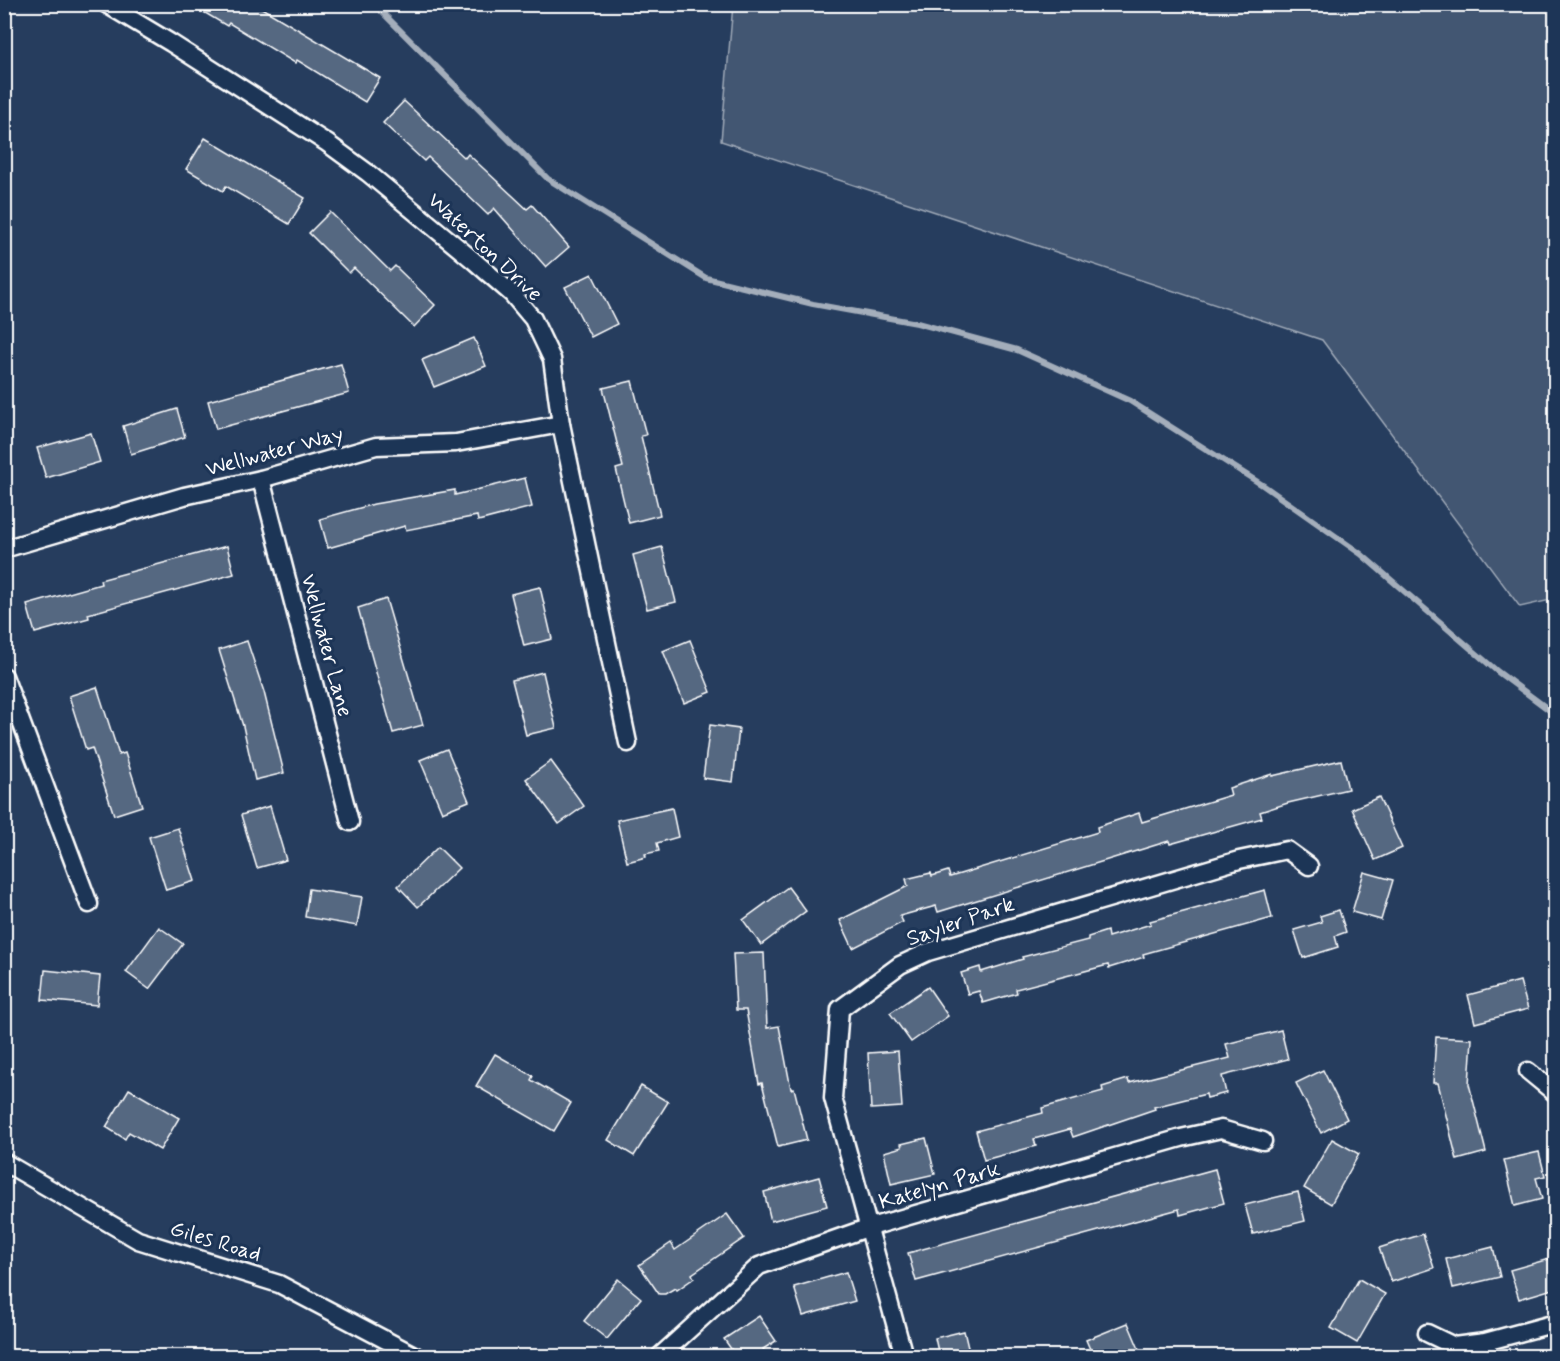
<svg xmlns="http://www.w3.org/2000/svg" width="1560" height="1361" viewBox="0 0 1560 1361" font-family="Mynerve,sans-serif">
  <style>
    .green { fill: #425672; stroke: #a0aab8; stroke-width: 1.5 }
    .lines { fill: none; stroke-linecap: round; stroke-linejoin: round }
    .stream { stroke: #a4aebb; stroke-width: 6 }
    .building { fill: #556781; stroke: #fff; stroke-width: 1.5 }
    .minor-casing { stroke: #fff; stroke-width: 21 }
    .minor { stroke: #1d3557; stroke-width: 16 }
    .labels { text-anchor: middle; stroke-width: 6; stroke-linejoin: round; paint-order: stroke }
    .street-label { font-size: 22px; fill: #fff; stroke: #1d3557 }
  </style>
  <rect width="100%" height="100%" fill="#263d5e"/>
  <filter id="ink" filterUnits="userSpaceOnUse"><feTurbulence type="fractalNoise" baseFrequency=".0167" numOctaves="2"/><feDisplacementMap in="SourceGraphic" scale="12" xChannelSelector="R" yChannelSelector="G"/><feConvolveMatrix kernelMatrix="1 2 1 2 8 2 1 2 1" color-interpolation-filters="sRGB"/></filter>
  <g filter="url(#ink)">
    <polygon class="green" points="733,5 1555,5 1555,599 1520,607 1322,340 721,141"/>
    <g class="lines">
      <polyline class="stream" points="374,4 548,179 706,278 813,304 917,323 1017,350 1130,401 1264,486 1361,554 1498,672 1556,715"/>
    </g>
    <g class="building">
      <polygon points="190,4 255,4 380,78 365,102 297,60 295,63 229,23 227,26"/>
      <polygon points="404,101 465,158 468,154 527,209 532,205 569,247 546,267 494,208 488,215 428,157 424,161 383,123"/>
      <polygon points="205,138 305,198 289,224 226,186 223,191 186,169"/>
      <polygon points="330,212 390,271 395,266 435,305 414,327 354,268 349,273 309,233"/>
      <polygon points="592,274 617,324 591,337 565,287"/>
      <polygon points="474,338 486,366 434,387 422,360"/>
      <polygon points="341,364 349,393 216,429 208,401"/>
      <polygon points="632,381 646,435 641,436 660,515 629,523 616,469 623,467 603,388"/>
      <polygon points="177,409 185,437 131,454 123,426"/>
      <polygon points="91,433 100,462 46,478 37,448"/>
      <polygon points="525,478 532,507 478,521 477,516 406,530 405,526 328,548 320,519 374,504 455,490 455,495"/>
      <polygon points="227,546 234,574 88,614 89,618 35,633 27,605 101,584 100,580"/>
      <polygon points="662,547 676,602 647,609 633,555"/>
      <polygon points="540,587 552,639 524,646 511,594"/>
      <polygon points="386,599 423,725 393,733 358,608"/>
      <polygon points="690,640 711,692 684,703 663,651"/>
      <polygon points="247,641 264,692 284,773 255,780 243,726 219,650"/>
      <polygon points="543,672 556,728 526,735 512,680"/>
      <polygon points="97,687 119,755 125,753 142,806 114,815 92,748 86,750 69,696"/>
      <polygon points="710,725 739,729 733,782 703,778"/>
      <polygon points="447,749 469,801 442,812 420,760"/>
      <polygon points="1341,760 1348,789 1288,803 1260,812 1262,818 1170,844 1169,841 938,912 936,906 900,916 903,922 853,948 840,920 908,886 906,879 931,873 932,876 948,871 950,877 1098,832 1097,827 1139,813 1142,822 1231,795 1229,788 1272,774 1272,776"/>
      <polygon points="551,761 584,806 559,824 526,779"/>
      <polygon points="1379,797 1402,848 1375,860 1352,809"/>
      <polygon points="270,806 286,860 257,868 241,815"/>
      <polygon points="672,808 678,837 657,843 659,851 645,854 646,857 627,862 617,820"/>
      <polygon points="178,828 195,881 166,890 149,837"/>
      <polygon points="438,847 459,868 418,907 398,886"/>
      <polygon points="1364,872 1393,880 1381,920 1352,912"/>
      <polygon points="788,887 806,911 761,945 743,920"/>
      <polygon points="309,889 362,897 357,926 305,917"/>
      <polygon points="1265,890 1272,918 1143,954 1144,957 1109,968 1108,965 1016,989 1017,993 983,1003 979,991 968,994 961,973 980,967 981,972 1023,959 1022,957 1088,940 1088,937 1107,931 1108,937 1151,924 1150,921"/>
      <polygon points="1339,910 1346,932 1335,936 1338,947 1303,958 1294,930 1322,922 1320,916"/>
      <polygon points="159,927 183,944 149,989 126,972"/>
      <polygon points="764,953 767,1028 779,1026 791,1089 794,1088 807,1140 778,1147 762,1083 759,1084 746,1010 736,1010 733,954"/>
      <polygon points="45,970 100,976 97,1005 42,1000"/>
      <polygon points="1520,981 1528,1009 1475,1023 1468,995"/>
      <polygon points="928,987 948,1016 911,1042 890,1013"/>
      <polygon points="1281,1030 1288,1059 1222,1076 1226,1093 1207,1098 1206,1094 1154,1107 1155,1109 1073,1137 1070,1129 1034,1139 1036,1146 984,1160 976,1131 1043,1113 1042,1108 1103,1091 1102,1087 1128,1079 1129,1083 1230,1058 1226,1044"/>
      <polygon points="1436,1037 1472,1039 1469,1084 1486,1152 1457,1160 1438,1083 1433,1083"/>
      <polygon points="898,1051 902,1107 871,1109 868,1053"/>
      <polygon points="495,1054 533,1076 531,1080 571,1103 554,1131 476,1086"/>
      <polygon points="1323,1070 1347,1119 1321,1133 1296,1083"/>
      <polygon points="641,1086 668,1102 634,1156 608,1140"/>
      <polygon points="129,1089 179,1118 160,1150 129,1132 125,1139 106,1127"/>
      <polygon points="926,1138 935,1174 891,1184 884,1152 902,1147 901,1144"/>
      <polygon points="1332,1139 1359,1154 1331,1204 1304,1188"/>
      <polygon points="1539,1152 1545,1176 1536,1178 1542,1199 1515,1206 1504,1160"/>
      <polygon points="1215,1169 1224,1203 1180,1215 1179,1209 916,1281 908,1253"/>
      <polygon points="819,1177 827,1206 771,1221 764,1192"/>
      <polygon points="1298,1192 1305,1221 1253,1234 1245,1205"/>
      <polygon points="727,1214 744,1238 692,1274 694,1278 677,1290 675,1288 665,1294 659,1294 639,1265 671,1243 675,1250"/>
      <polygon points="1423,1234 1434,1268 1391,1282 1379,1248"/>
      <polygon points="1493,1247 1500,1277 1453,1288 1446,1259"/>
      <polygon points="1556,1257 1556,1288 1519,1299 1510,1270"/>
      <polygon points="846,1272 855,1301 803,1316 794,1287"/>
      <polygon points="618,1279 641,1298 607,1339 584,1321"/>
      <polygon points="1359,1279 1385,1294 1357,1343 1331,1328"/>
      <polygon points="759,1316 776,1341 763,1349 768,1356 736,1356 724,1339"/>
      <polygon points="1128,1323 1142,1356 1093,1356 1086,1340"/>
      <polygon points="964,1331 970,1356 939,1356 935,1338"/>
    </g>
    <g class="lines">
      <defs>
        <g id="minor">
          <polyline points="106,4 171,43 327,143 368,173 473,260 512,294 533,319 552,359 561,424 628,743"/>
          <polyline points="261,479 350,822"/>
          <polyline points="4,549 184,496 261,479 376,446 456,443 561,424"/>
          <polyline points="4,676 89,904"/>
          <polyline points="1528,1071 1556,1094"/>
          <polyline points="4,1162 138,1240 279,1284 416,1356"/>
          <polyline points="1427,1333 1454,1346 1485,1342 1556,1323"/>
          <polyline points="660,1356 759,1266 867,1228 1181,1138 1221,1129 1263,1141"/>
          <polyline points="904,1356 833,1098 840,1009 900,965 928,952 1239,860 1287,850 1309,866"/>
        </g>
      </defs>
      <use href="#minor" class="minor-casing"/>
      <use href="#minor" class="minor"/>
    </g>
  </g>
  <g class="labels">
    <g class="street-label">
      <text transform="translate(486 246) rotate(43)" y="8">Waterton Drive</text>
      <text transform="translate(274 450) rotate(-15)" y="8">Wellwater Way</text>
      <text transform="translate(328 645) rotate(75)" y="8">Wellwater Lane</text>
      <text transform="translate(960 920) rotate(-19)" y="8">Sayler Park</text>
      <text transform="translate(939 1184) rotate(-16)" y="8">Katelyn Park</text>
      <text transform="translate(216 1240) rotate(17)" y="8">Giles Road</text>
    </g>
  </g>
  <rect width="1560" height="1361" fill="none" stroke="#1d3557" stroke-width="24"/>
  <rect x="12" y="12" width="1536" height="1337" fill="none" stroke="#fff" stroke-width="2" filter="url(#ink)"/>
</svg>
